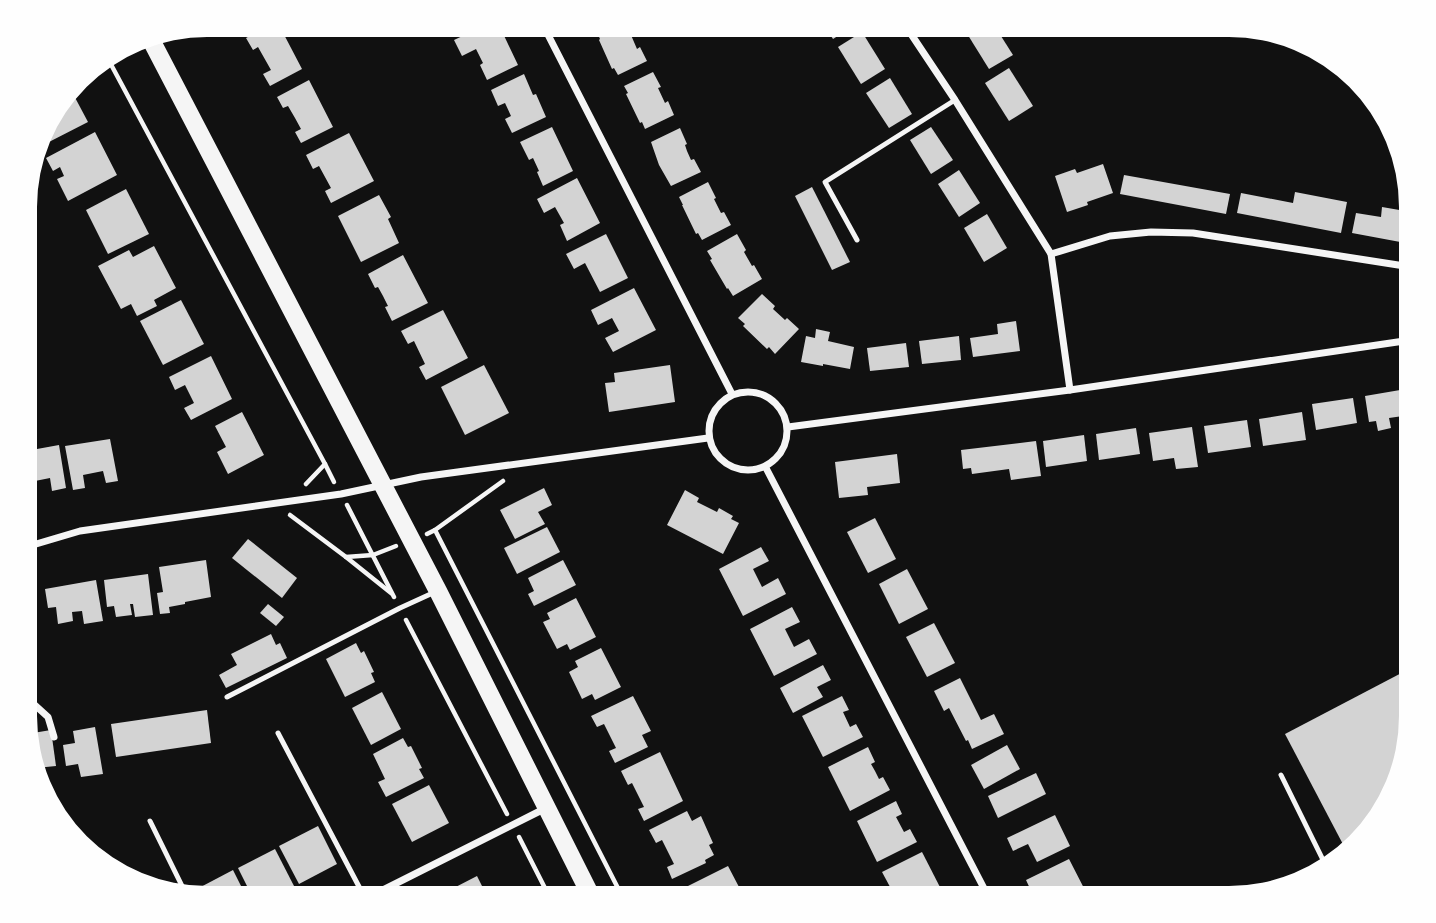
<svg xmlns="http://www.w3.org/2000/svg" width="1436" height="923" viewBox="0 0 1436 923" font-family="Roboto,sans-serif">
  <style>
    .building { fill: #d3d3d3 }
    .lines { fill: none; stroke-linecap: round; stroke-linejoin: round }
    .path { stroke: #f5f5f5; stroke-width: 4.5 }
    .service { stroke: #f5f5f5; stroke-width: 5 }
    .minor { stroke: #f5f5f5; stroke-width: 7 }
    .primary { stroke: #f5f5f5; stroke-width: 18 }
  </style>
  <rect width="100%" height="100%" fill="#111"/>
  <g class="building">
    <polygon points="240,25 258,25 243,32"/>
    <polygon points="271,25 279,25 302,69 270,86 263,74 271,70 258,47 253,50 246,38"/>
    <polygon points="486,25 499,25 518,65 487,80 480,65 483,63 476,49 462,56 454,40"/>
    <polygon points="612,25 629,25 633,33 631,35 637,49 640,47 647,61 618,75 614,68 612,69 599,40 600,39 597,32"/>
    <polygon points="824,25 855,25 833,39"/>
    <polygon points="979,25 994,25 1013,55 989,69 966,32"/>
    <polygon points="862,32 885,69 861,84 838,47"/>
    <polygon points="1009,68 1033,106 1009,121 985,83"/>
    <polygon points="653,72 661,87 658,88 665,103 668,101 674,115 645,129 642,122 640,123 626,94 628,93 624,86"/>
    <polygon points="524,74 533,95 536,94 546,117 512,133 505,119 511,116 505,103 498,106 491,90"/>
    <polygon points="890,78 912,114 889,128 866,93"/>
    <polygon points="309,80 333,127 301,143 295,132 301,129 295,118 288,106 283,108 277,97"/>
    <polygon points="71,90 88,122 47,143 42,131 47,128 45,124"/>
    <polygon points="552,127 573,171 543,186 537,172 539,171 533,158 529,160 520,142"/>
    <polygon points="931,127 953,160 931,174 910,140"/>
    <polygon points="680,128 687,144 685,145 687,151 691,160 694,159 701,172 671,186 659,165 651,142"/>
    <polygon points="95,132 117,175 68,201 57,179 64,176 60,167 53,171 46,158"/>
    <polygon points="349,133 374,181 331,203 325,191 331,188 319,166 313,169 306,155"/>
    <polygon points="1103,164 1113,193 1087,202 1088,205 1067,212 1055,176 1075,169 1077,173"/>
    <polygon points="959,170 980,203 959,217 938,184"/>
    <polygon points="1124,175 1230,194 1226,214 1120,194"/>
    <polygon points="577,178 600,223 567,241 560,225 564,223 555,207 544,213 537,199"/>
    <polygon points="708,182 716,198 714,199 721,213 724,212 731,225 702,240 698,233 696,234 682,205 683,205 679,197"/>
    <polygon points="812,187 850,262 832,270 795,196"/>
    <polygon points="126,189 149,234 108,254 86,210"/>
    <polygon points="1295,192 1347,202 1341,233 1237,213 1241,193 1293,203"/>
    <polygon points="379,195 391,217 388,219 399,243 361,262 338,216"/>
    <polygon points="1382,207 1411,212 1411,244 1352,233 1356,213 1381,217"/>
    <polygon points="987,214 1007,248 984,262 964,228"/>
    <polygon points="606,234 628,278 600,292 585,263 574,269 566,254"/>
    <polygon points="737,234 746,250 744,252 752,266 754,265 762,279 733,296 728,288 727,289 710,260 712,259 707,251"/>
    <polygon points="154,246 176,288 154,300 157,306 137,316 131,304 121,309 98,266 129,250 133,257"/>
    <polygon points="403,255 428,303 392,321 385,307 388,306 383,296 378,287 375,288 368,274"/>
    <polygon points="634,288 656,330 613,352 605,338 619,331 612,318 598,325 591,310"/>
    <polygon points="762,294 775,306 773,309 785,320 787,318 799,329 775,354 769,347 767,349 743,326 745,324 738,318"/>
    <polygon points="181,300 204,344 163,365 140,321"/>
    <polygon points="443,310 468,358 426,380 419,367 425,364 414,341 408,344 401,331"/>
    <polygon points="1016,321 1020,351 973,357 970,338 998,334 997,324"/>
    <polygon points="816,329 830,332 828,341 854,347 850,369 823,364 823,366 801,362 806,336 815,338"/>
    <polygon points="959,336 961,360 922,364 919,341"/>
    <polygon points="906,343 909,367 870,371 867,348"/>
    <polygon points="211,356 232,399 191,420 184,408 194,403 185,385 175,390 169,377"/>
    <polygon points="484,365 509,413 465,435 441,387"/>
    <polygon points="670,365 675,402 609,412 605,383 615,382 614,373"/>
    <polygon points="1406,389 1410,415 1389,418 1391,428 1378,431 1376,421 1369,422 1365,396"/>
    <polygon points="1353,398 1357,423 1316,430 1312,404"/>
    <polygon points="242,412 264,455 228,474 217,452 226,447 215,426"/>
    <polygon points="1302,412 1306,440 1263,446 1259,419"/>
    <polygon points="1247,420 1251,447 1208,453 1204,426"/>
    <polygon points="1192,427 1198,467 1176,469 1174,458 1153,461 1149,433"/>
    <polygon points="1136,428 1140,454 1099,460 1096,434"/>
    <polygon points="1084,435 1087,461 1046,467 1043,441"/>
    <polygon points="110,439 118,481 106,483 103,471 83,475 85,488 73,490 65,446"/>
    <polygon points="1036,441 1041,476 1011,480 1009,469 972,474 971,468 963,469 961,450"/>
    <polygon points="59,445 66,488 52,491 50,478 30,482 33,495 26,496 26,451"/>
    <polygon points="897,454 900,483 867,487 868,495 839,498 835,462"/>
    <polygon points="544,488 552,505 538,512 545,524 515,539 500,510"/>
    <polygon points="685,490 699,498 697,502 717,512 719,508 733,516 731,519 739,523 723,554 667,525"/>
    <polygon points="875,518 896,559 868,573 847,532"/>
    <polygon points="547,527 560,552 517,574 504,548"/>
    <polygon points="248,539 297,578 282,598 232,558"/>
    <polygon points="761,547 769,561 753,569 762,587 778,578 786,594 743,616 719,569"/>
    <polygon points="206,560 211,597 185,602 185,604 169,607 170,613 160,614 157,593 163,592 159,567"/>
    <polygon points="563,560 576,585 534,606 528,594 534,591 528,578"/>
    <polygon points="907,569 928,609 899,624 879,584"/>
    <polygon points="148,574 153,615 135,617 133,604 130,604 132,615 116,617 114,606 107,607 104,580"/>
    <polygon points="96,580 103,621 84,624 82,611 72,612 73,621 58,624 56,607 48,608 45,589"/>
    <polygon points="576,598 596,637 570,650 567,644 557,649 543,622 550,619 547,613"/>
    <polygon points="268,604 284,617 276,626 260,613"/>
    <polygon points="792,607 800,622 785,629 794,647 809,639 817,654 774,676 750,629"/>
    <polygon points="934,623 955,663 927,677 906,637"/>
    <polygon points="271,634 276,645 280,643 287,658 226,688 219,675 237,665 231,654"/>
    <polygon points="356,643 361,653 364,651 374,672 371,673 375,682 345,697 326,659"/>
    <polygon points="601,648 621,687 595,700 592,694 582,699 569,672 578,667 575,661"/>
    <polygon points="823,665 831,680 817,687 823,697 793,713 780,688"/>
    <polygon points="1411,668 1411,728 1381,818 1346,850 1285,734"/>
    <polygon points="960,678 981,720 994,714 1004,734 972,749 968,740 966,741 949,708 944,711 934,691"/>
    <polygon points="382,692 401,729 371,745 352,708"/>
    <polygon points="633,696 651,731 642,735 648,747 615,763 609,751 616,748 604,724 597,727 591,716"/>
    <polygon points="842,696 849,710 843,712 850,727 856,724 863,737 823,757 802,716"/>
    <polygon points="207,710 211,743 116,757 111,724"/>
    <polygon points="95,727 103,774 81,777 78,764 66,766 63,745 75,743 73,731"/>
    <polygon points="51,730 56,766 36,768 29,749 27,734"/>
    <polygon points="403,738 408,747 411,746 422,768 419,769 424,778 386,797 378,782 385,779 373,754"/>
    <polygon points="1007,745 1020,769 984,789 971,765"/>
    <polygon points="868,747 875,762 871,764 875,771 879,779 883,777 890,790 850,811 828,767"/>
    <polygon points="660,752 683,801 644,821 638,809 644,807 632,783 628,785 621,771"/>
    <polygon points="1036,773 1046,794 998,818 988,796"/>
    <polygon points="429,785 449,823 412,842 392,804"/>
    <polygon points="896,801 902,814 896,817 904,832 910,829 917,842 877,862 857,821"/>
    <polygon points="687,811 692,821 701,816 713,843 709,845 714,855 705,860 706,863 672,879 667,867 674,864 662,840 656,843 649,830"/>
    <polygon points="1055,815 1070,846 1037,862 1028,844 1013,851 1007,838"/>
    <polygon points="318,826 337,864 299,884 279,846"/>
    <polygon points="275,849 294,886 269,898 253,898 238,868"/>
    <polygon points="922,852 943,893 933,898 896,898 882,872"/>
    <polygon points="1069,859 1089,898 1052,898 1047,888 1033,895 1026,880"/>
    <polygon points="728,866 739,887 729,891 733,898 690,898 684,888"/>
    <polygon points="233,870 247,898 206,898 198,896 195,890"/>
    <polygon points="477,876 488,898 449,898 446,892"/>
  </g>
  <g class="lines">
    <g class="path">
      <polyline points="107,57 325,464 306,484"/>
      <polyline points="325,464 334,482"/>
      <polyline points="347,505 394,597"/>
      <polyline points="290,515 346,557 391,593"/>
      <polyline points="435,530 623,898"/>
      <polyline points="427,534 435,530 503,481"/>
      <polyline points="346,557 373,555 396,546"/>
      <polyline points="406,620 507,814"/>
      <polyline points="519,837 550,898"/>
    </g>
    <g class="service">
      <polyline points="857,240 825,182 955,100"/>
      <polyline points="227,697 400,608 435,592"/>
      <polyline points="278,733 365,898"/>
      <polyline points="1281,775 1327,868"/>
      <polyline points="150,821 185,892"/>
    </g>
    <g class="minor">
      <polyline points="543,25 732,394"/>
      <polyline points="905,25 955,100 1051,254 1070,390"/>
      <polyline points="1051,254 1110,236 1151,232 1193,233 1411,267"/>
      <circle cx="748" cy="431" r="39"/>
      <polyline points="788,427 1070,390 1411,340"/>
      <polyline points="766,468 989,898"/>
      <polyline points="26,547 80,531 341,494 421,477 708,438"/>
      <polyline points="26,656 26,665"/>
      <polyline points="26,697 48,717 54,737"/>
      <polyline points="367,898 546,808"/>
    </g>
    <polyline class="primary" points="149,36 438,591 592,898"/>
  </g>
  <path d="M0 0H1436V923H0ZM207 37H1229A170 170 0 0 1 1399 207V716A170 170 0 0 1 1229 886H207A170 170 0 0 1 37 716V207A170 170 0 0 1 207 37Z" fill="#fefefe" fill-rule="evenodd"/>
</svg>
